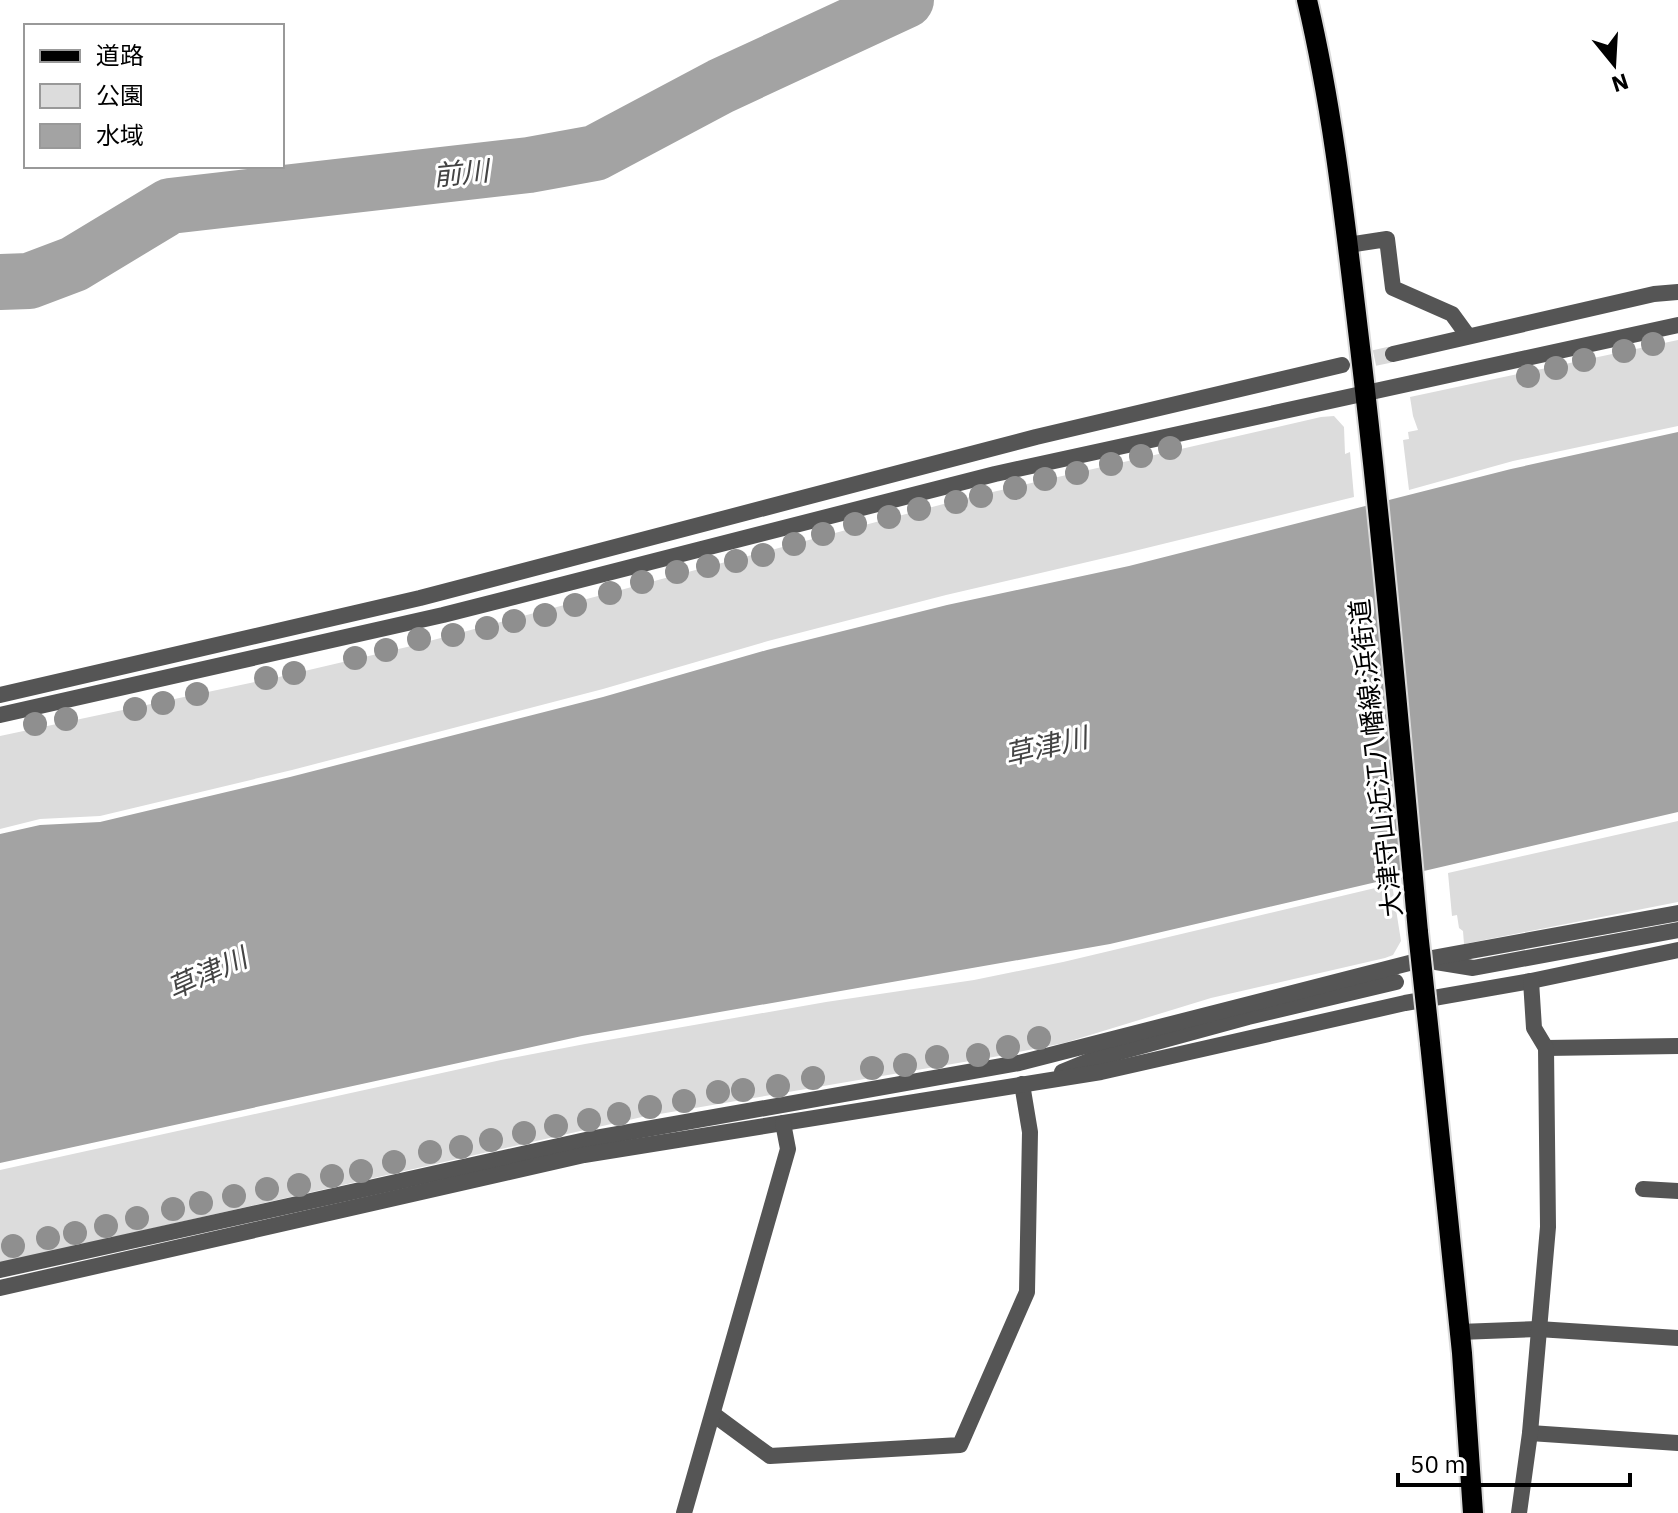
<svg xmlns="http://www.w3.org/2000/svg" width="1678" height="1513" viewBox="0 0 1678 1513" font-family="'IBM Plex Sans','Noto Sans JP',sans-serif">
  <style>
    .green { fill: #dcdcdc }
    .water { fill: #a3a3a3 }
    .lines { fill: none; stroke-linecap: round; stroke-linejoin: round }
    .river { stroke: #a3a3a3; stroke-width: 56 }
    .street-tunnel { stroke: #d9d9d9; stroke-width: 16; stroke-dasharray: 16 8; stroke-linecap: butt }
    .primary-casing { stroke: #dbdbdb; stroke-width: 24 }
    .lane { stroke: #555; stroke-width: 16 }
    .street { stroke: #555; stroke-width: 16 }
    .primary { stroke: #000; stroke-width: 20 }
    .primary-bridge-casing { stroke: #dbdbdb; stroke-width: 24; stroke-linecap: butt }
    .primary-bridge { stroke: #000; stroke-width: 20 }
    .tree { fill: #8f8f8f }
    .labels { text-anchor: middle; stroke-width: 6; stroke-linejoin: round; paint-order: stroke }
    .street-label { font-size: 26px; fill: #000; stroke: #fff }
    .water-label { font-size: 28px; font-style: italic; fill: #444; stroke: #fff }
  </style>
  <rect width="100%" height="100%" fill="#fff"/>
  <g class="green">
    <polygon points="1678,340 1678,426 1513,461 1409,490 1403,440 1409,439 1408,432 1418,430 1413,416 1410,397"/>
    <polygon points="1334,416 1344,427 1345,454 1350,452 1354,497 1126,553 946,595 768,641 603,689 292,770 100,816 40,819 0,829 0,736 279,677 407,647 966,498 1321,417"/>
    <polygon points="1678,821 1678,902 1464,944 1463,931 1459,928 1457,915 1452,916 1448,873"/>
    <polygon points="1392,884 1401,941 1393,955 1385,958 1211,998 1064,1043 999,1056 642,1117 0,1263 0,1170 501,1060 585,1044 826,1002 974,980 1063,962"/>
  </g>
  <polygon class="water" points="1678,432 1678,812 1110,944 582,1036 0,1163 0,834 40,825 100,822 290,777 603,697 767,650 947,605 1129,566 1511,469"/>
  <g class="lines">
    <polyline class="river" points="0,282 29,281 74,264 170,206 529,165 595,153 721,86 906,0"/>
    <polyline class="street-tunnel" points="1351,363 1393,354"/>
    <defs>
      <g id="primary">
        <path d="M1307,0c27,114 39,231 53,347 23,195 40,390 58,585"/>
        <polyline points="1430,1043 1462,1353 1473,1513"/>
      </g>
    </defs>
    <use href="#primary" class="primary-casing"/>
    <g class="lane">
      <polyline points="713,1414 770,1456 960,1445 1027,1292 1030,1132 1022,1084"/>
      <polyline points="1530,1433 1678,1443"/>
    </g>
    <g class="street">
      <polyline points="1348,245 1387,239 1393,288 1452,314 1468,336"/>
      <polyline points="1393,354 1654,294 1678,292"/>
      <polyline points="0,695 420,598 1036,437 1342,365"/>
      <polyline points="0,715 443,615 995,474 1678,325"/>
      <polyline points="1436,962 1473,968 1678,930"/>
      <polyline points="1546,1048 1678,1046"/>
      <polyline points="1062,1072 1094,1059 1248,1017 1396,982"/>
      <polyline points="1643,1189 1678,1191"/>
      <polyline points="0,1270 590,1139 1019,1063 1421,960 1678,913"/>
      <polyline points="0,1288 584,1155 1101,1072 1405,1003 1531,981 1678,950"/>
      <polyline points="1459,1332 1538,1329 1678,1338"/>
      <polyline points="684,1513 788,1149 783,1123"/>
      <polyline points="1519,1513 1530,1433 1548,1227 1546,1048 1534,1028 1531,981"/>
    </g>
    <use href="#primary" class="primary"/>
    <defs>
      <polyline id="primary-bridge" points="1418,932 1430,1043"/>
    </defs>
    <use href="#primary-bridge" class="primary-bridge-casing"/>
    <use href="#primary-bridge" class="primary-bridge"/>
  </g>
  <g class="tree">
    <circle cx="1653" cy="344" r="12"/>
    <circle cx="1624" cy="351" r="12"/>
    <circle cx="1584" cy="360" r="12"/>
    <circle cx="1556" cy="368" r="12"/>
    <circle cx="1528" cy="376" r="12"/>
    <circle cx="1170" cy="448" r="12"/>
    <circle cx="1141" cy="456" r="12"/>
    <circle cx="1111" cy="464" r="12"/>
    <circle cx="1077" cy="473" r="12"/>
    <circle cx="1045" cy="479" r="12"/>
    <circle cx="1015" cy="488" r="12"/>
    <circle cx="981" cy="496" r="12"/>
    <circle cx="956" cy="502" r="12"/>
    <circle cx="919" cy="509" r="12"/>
    <circle cx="889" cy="517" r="12"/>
    <circle cx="855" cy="524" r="12"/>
    <circle cx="823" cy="534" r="12"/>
    <circle cx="794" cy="544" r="12"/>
    <circle cx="763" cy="555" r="12"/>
    <circle cx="736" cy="561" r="12"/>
    <circle cx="708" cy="566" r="12"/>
    <circle cx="677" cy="572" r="12"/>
    <circle cx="642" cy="582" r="12"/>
    <circle cx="610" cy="593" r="12"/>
    <circle cx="575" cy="605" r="12"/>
    <circle cx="545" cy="615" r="12"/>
    <circle cx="514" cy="621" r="12"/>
    <circle cx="487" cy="628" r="12"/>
    <circle cx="453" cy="635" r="12"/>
    <circle cx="419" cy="639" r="12"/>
    <circle cx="386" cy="650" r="12"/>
    <circle cx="355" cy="658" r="12"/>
    <circle cx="294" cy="673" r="12"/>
    <circle cx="266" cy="678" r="12"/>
    <circle cx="197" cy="694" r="12"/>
    <circle cx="163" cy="703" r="12"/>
    <circle cx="135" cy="709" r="12"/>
    <circle cx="66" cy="719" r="12"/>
    <circle cx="35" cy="724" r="12"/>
    <circle cx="1039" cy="1038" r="12"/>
    <circle cx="1008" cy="1047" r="12"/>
    <circle cx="978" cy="1055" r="12"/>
    <circle cx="937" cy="1057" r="12"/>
    <circle cx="905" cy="1065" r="12"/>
    <circle cx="872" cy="1068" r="12"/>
    <circle cx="813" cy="1078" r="12"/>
    <circle cx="778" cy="1086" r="12"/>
    <circle cx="743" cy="1090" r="12"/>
    <circle cx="718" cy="1092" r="12"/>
    <circle cx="684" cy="1101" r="12"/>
    <circle cx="650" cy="1107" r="12"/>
    <circle cx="619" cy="1114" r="12"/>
    <circle cx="589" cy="1120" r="12"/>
    <circle cx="556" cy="1126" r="12"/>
    <circle cx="524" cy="1133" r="12"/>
    <circle cx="491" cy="1140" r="12"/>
    <circle cx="461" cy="1147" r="12"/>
    <circle cx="430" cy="1152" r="12"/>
    <circle cx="394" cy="1162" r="12"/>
    <circle cx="361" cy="1171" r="12"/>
    <circle cx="332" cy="1176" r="12"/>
    <circle cx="299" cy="1185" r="12"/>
    <circle cx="267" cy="1189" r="12"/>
    <circle cx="234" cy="1196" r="12"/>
    <circle cx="201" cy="1203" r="12"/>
    <circle cx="173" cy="1209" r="12"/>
    <circle cx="137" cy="1218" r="12"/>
    <circle cx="106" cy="1226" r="12"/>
    <circle cx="75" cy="1233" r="12"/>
    <circle cx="48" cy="1238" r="12"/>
    <circle cx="13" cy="1246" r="12"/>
  </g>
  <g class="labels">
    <g class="street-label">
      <text transform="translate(1376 758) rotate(-96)" y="9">大津守山近江八幡線;浜街道</text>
    </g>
    <g class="water-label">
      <text transform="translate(461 173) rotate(-6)" y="10">前川</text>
      <text transform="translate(1046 746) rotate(-13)" y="10">草津川</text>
      <text transform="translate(207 973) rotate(-24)" y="10">草津川</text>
    </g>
  </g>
  <rect x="24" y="24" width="260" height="144" fill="#ffffff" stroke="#999999" stroke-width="2"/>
  <rect x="40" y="50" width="40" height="12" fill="#000000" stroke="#999999" stroke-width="2"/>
  <text x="96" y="64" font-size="24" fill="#000000">道路</text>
  <rect x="40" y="84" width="40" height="24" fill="#dcdcdc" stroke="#999999" stroke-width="2"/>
  <text x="96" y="104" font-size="24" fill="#000000">公園</text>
  <rect x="40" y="124" width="40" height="24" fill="#a3a3a3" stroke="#999999" stroke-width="2"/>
  <text x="96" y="144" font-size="24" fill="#000000">水域</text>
  <g transform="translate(1614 64) rotate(162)" stroke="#ffffff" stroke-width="6" paint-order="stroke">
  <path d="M0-6L14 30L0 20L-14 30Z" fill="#000000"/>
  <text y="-12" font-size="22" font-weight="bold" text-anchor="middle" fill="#000000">N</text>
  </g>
  <path d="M1398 1473v12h232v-12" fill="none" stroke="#000000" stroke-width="4"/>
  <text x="1410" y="1473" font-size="24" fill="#000000" stroke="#ffffff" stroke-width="6" paint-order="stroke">50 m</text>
</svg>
